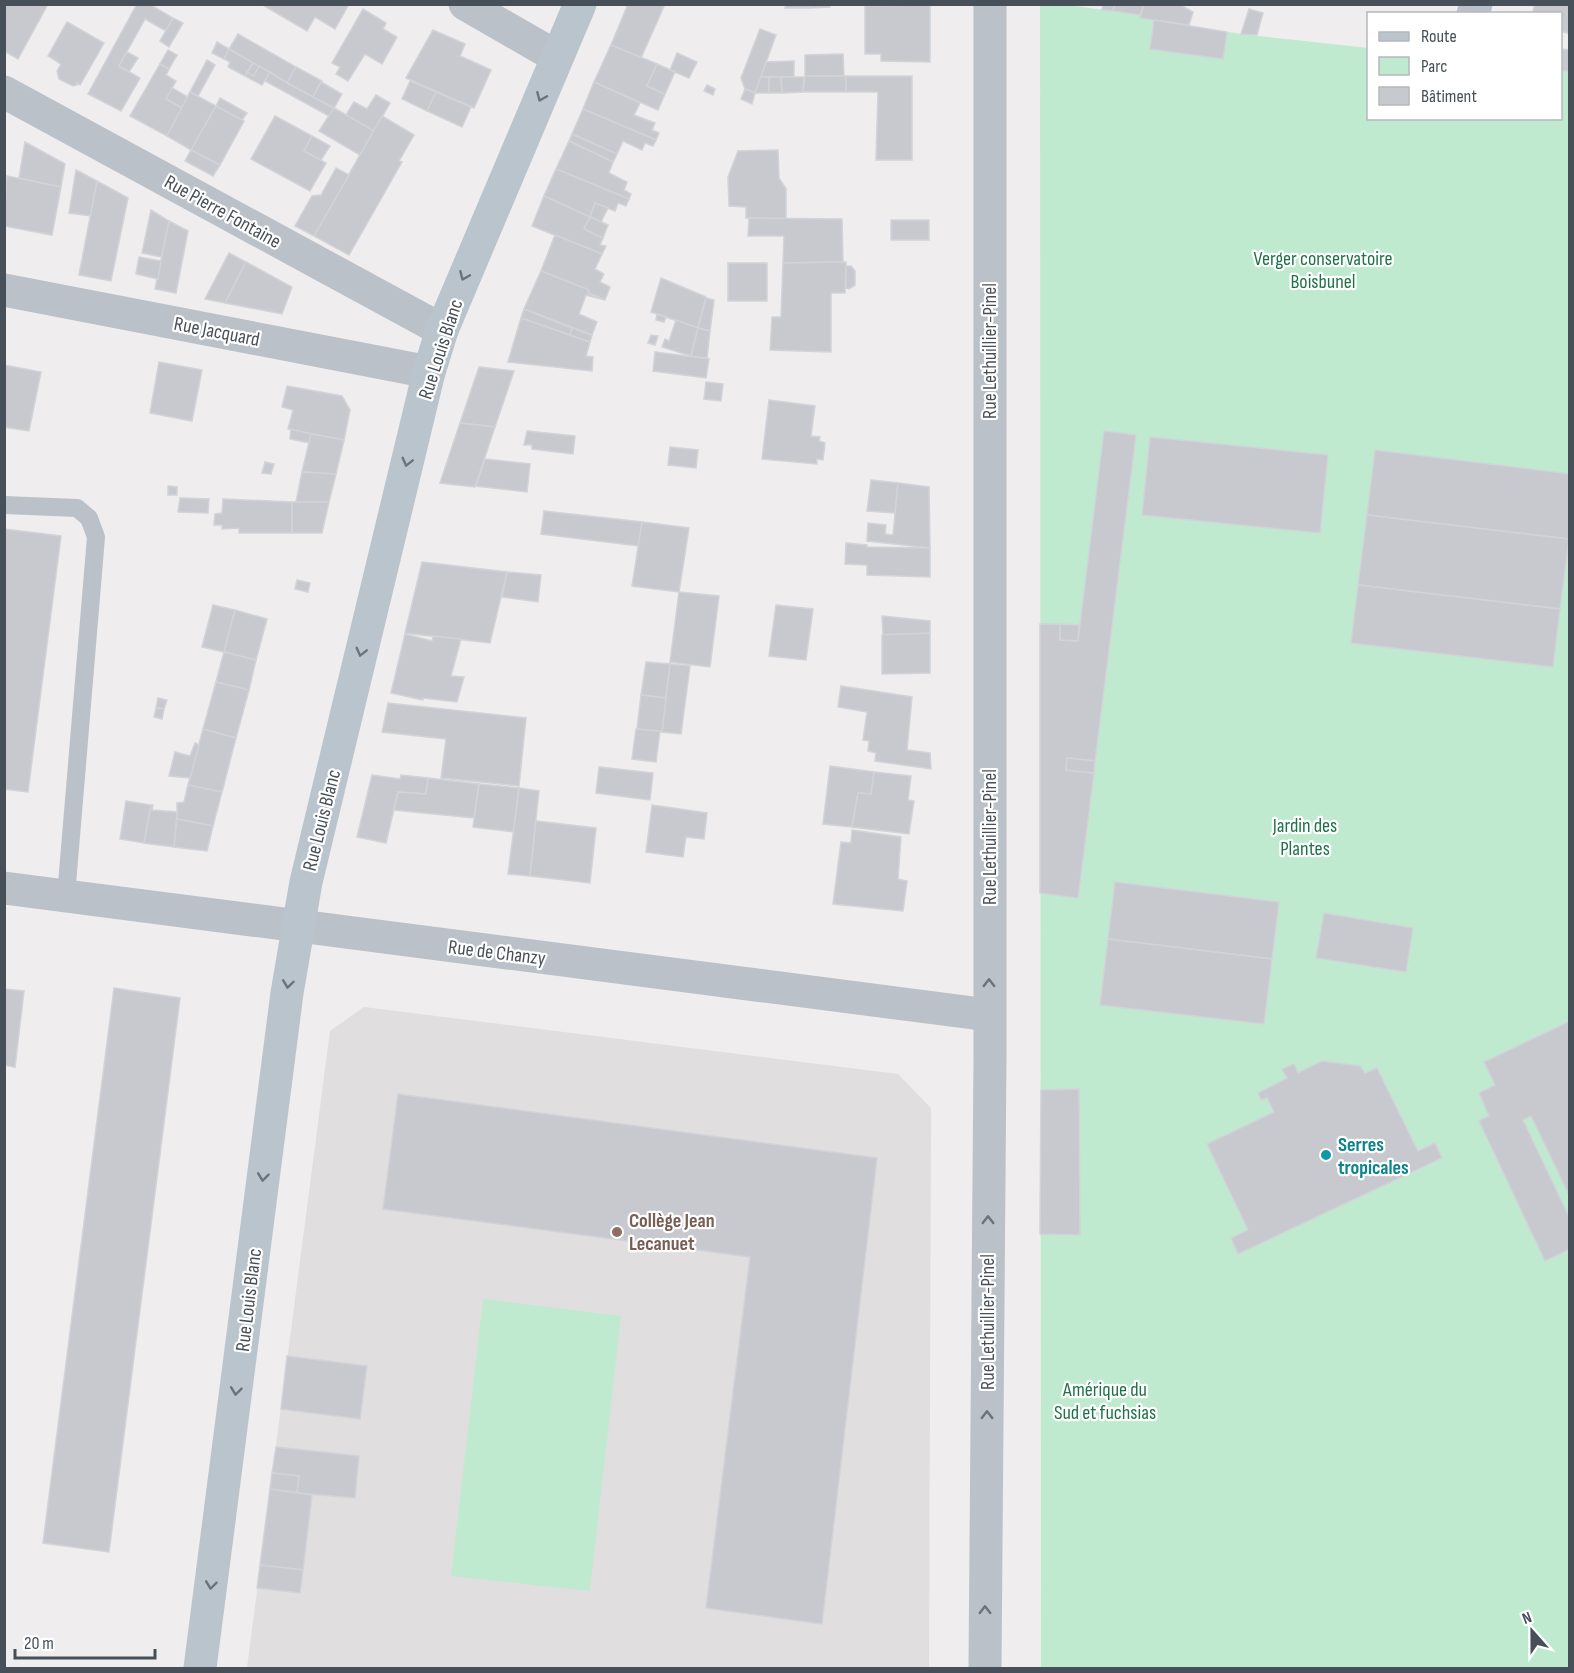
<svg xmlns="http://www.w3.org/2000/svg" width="1574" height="1673" viewBox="0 0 1574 1673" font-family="'Sofia Sans Condensed',sans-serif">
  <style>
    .education { fill: #e0dede }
    .green { fill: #bfeacf }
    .building { fill: #c7c9cf; stroke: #d1d3d8; stroke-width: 1.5 }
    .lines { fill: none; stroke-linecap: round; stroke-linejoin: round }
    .lane { stroke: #bac1c8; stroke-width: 18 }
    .street { stroke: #bac1c8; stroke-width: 33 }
    .secondary { stroke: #bac4cd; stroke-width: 33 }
    .oneway { stroke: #6a737b }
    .oneway2 { stroke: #6a727a }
    .culture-dot { fill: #0f9aa8; stroke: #fff; stroke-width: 2 }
    .education-dot { fill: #8d6e63; stroke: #fff; stroke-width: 2 }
    .labels { text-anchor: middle; stroke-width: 4.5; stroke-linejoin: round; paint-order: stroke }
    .street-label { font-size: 20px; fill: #475058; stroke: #fff }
    .park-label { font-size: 20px; fill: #1f7248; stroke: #fff }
    .culture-label { font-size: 20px; font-weight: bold; fill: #0d838f; stroke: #fff; text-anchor: start }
    .education-label { font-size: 20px; font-weight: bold; fill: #785e54; stroke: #fff; text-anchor: start }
  </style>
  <rect width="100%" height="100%" fill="#efeded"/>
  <polygon class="education" points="364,1007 898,1074 931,1108 929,1668 247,1668 330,1031"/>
  <g class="green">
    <polygon points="1040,5 1068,5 1140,15 1140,18 1241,34 1368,48 1368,118 1560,118 1561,71 1569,71 1569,1668 1041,1668"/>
    <polygon points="483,1299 621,1316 590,1591 451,1576"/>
  </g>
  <g class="building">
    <polygon points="4,4 48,4 18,59 4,51"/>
    <polygon points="137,4 149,4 173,18 166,31 145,19 119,66 140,78 121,111 88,94"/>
    <polygon points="261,4 349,4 335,29 315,17 307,31"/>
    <polygon points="628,4 665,4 641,58 611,45"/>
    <polygon points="786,4 810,4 810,8 785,8"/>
    <polygon points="810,4 829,4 830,7 810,8"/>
    <polygon points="1103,4 1115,4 1113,11 1102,10"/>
    <polygon points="1115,4 1144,4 1140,15 1113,11"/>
    <polygon points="1144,4 1179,4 1193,12 1189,25 1140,18"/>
    <polygon points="1535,4 1570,4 1570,34 1560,31 1560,14 1532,14"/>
    <polygon points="930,5 930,62 881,61 881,54 865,54 865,6"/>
    <polygon points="363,9 386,23 383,29 397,37 382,64 365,54 348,81 336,74 340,67 332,63"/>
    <polygon points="1249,9 1263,13 1257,35 1241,34"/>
    <polygon points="173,18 183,23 169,47 160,41"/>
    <polygon points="1154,20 1227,32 1223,59 1150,49"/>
    <polygon points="67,22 104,43 80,85 77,83 77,85 73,86 59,79 57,71 61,64 48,56"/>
    <polygon points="760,29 776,35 755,93 745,89 741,78"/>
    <polygon points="433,30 465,44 460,56 491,70 474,108 406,78"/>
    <polygon points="238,34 296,67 287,83 229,49"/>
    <polygon points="217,42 229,49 224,59 212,53"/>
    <polygon points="611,45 657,64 647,86 665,94 658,110 594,82"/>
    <polygon points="229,49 253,63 245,76 228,67 230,62 224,59"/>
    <polygon points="1560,49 1570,50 1570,71 1560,71"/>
    <polygon points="168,50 177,55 169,69 160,64"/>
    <polygon points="127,52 138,58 129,72 119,66"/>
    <polygon points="677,53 697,62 689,78 670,70"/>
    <polygon points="843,54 844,76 805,76 805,55"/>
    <polygon points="207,60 215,65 198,96 190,92"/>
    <polygon points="794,61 794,77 761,77 766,62"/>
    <polygon points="253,63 259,66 254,76 247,72"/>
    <polygon points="160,64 169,69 166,75 176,81 166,99 182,108 167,136 130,116"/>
    <polygon points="657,64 675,72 665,94 647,86"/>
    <polygon points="259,66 270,72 262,85 245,76 247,72 254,76"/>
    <polygon points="296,67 322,81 313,97 287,83"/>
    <polygon points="270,72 287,83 334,108 329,116 265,81"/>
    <polygon points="805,76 846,76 846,92 803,92"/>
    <polygon points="846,76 912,76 912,160 876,160 878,92 846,92"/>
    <polygon points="761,77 769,77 769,93 755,93"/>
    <polygon points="769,77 781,77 782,93 769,93"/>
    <polygon points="781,77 804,77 803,92 782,93"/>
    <polygon points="410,81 436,92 427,111 402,99"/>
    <polygon points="321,82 342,94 334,108 313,97"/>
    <polygon points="594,82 640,103 634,115 655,123 652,130 659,133 656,140 583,109"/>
    <polygon points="707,85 715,89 713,95 704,91"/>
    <polygon points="172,88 188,97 182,108 166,99"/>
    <polygon points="745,89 755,93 752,104 741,99"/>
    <polygon points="190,92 216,106 191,150 167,136"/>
    <polygon points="436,92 471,107 462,127 427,111"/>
    <polygon points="376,95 390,103 374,131 346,115 354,102 367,109"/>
    <polygon points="220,98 247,113 242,120 216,106"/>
    <polygon points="216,106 244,121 220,165 191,150"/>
    <polygon points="334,108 374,131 360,155 319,131"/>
    <polygon points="583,109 656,140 653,146 645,143 642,150 623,141 617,154 572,134"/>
    <polygon points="275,116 312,136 304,151 326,163 310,191 251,159"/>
    <polygon points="382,116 414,135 399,161 402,162 349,255 314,236"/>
    <polygon points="572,134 617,154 613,162 569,141"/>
    <polygon points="312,136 330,146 321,160 304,151"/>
    <polygon points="569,141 613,162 609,173 627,182 624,190 631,194 629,199 556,169"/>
    <polygon points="25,142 65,164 61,187 19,178"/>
    <polygon points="191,150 220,165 213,176 185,161"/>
    <polygon points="778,150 779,178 786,189 786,219 746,218 746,207 729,206 728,177 738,151"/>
    <polygon points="336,168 349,175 314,236 295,226 312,196 321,195"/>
    <polygon points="556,169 629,199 626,206 618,203 615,211 595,203 590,217 544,196"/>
    <polygon points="76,170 97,181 91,216 69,213"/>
    <polygon points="7,176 61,187 52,235 4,226"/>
    <polygon points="97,181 128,198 111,281 79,275"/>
    <polygon points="544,196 590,217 584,229 603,238 600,245 606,246 602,254 532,226"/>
    <polygon points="595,203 608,208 601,222 590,217"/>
    <polygon points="151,210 169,221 162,257 142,253"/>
    <polygon points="590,217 608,225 603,238 584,229"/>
    <polygon points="749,218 842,219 843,262 783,263 784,236 748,236"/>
    <rect x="891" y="220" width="38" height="20"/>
    <polygon points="169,221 188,231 176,293 155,289"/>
    <polygon points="555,235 602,254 595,269 604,274 600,282 610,287 605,300 588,293 589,290 541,271"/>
    <polygon points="229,253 246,262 225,303 205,299"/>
    <polygon points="139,257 161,261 158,279 136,274"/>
    <polygon points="246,262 292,287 282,314 225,303"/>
    <polygon points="843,262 846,262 845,293 831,293 831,352 770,350 772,317 781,317 783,263"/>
    <rect x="728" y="263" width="39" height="38"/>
    <polygon points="846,266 851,266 855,271 855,285 849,289 846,288"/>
    <polygon points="541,271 589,290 588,293 605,300 586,295 579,314 597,322 592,335 524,309"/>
    <polygon points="661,278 706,297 698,328 651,312"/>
    <polygon points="706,298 714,300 710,331 698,328"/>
    <polygon points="524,309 572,328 570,335 521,318"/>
    <polygon points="657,314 666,317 664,322 656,320"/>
    <polygon points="521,318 590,342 586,356 593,357 592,371 508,362"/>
    <polygon points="676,320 698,328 691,356 662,347 665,339 669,341"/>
    <polygon points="572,328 592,335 590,342 570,335"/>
    <polygon points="698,328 710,331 707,358 691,356"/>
    <polygon points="651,335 658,336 655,345 648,343"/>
    <polygon points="655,352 709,359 706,378 653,371"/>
    <polygon points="159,362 202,370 192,421 150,413"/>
    <polygon points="4,365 41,372 29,431 4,427"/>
    <polygon points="479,367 514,371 495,427 460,423"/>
    <polygon points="706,382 723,384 721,401 704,399"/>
    <polygon points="287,386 342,396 350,410 344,440 288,429 293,410 282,407"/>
    <polygon points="769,400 815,406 811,436 820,437 819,441 825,443 823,460 817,459 817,464 762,459"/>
    <polygon points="460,423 495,427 475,487 440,483"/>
    <polygon points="291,429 311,434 310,443 290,439"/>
    <polygon points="527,431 575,436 573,454 532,449 532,445 524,445"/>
    <polygon points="1104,431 1136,435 1095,761 1067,758 1066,770 1094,773 1078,898 1040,893 1040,624 1060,624 1060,640 1078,641"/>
    <polygon points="311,434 344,440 336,474 302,472"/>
    <polygon points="1150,437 1328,455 1320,533 1142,515"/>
    <polygon points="670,447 698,450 696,468 668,465"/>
    <polygon points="1375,450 1570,474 1569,539 1367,515"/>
    <polygon points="485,459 530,464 527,492 476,486"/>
    <polygon points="265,462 274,464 271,474 262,473"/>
    <polygon points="302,472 336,474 329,502 296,502"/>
    <polygon points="871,480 898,483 895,513 867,511"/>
    <polygon points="898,483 929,487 930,548 867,541 868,523 886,525 885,534 893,535"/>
    <polygon points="168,486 177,487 177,495 168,495"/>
    <polygon points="180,498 209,499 208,513 178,512"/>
    <polygon points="223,499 292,502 292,533 239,533 239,528 222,529 222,525 214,525 215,514 222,513"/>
    <polygon points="292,502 329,502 322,533 292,533"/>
    <polygon points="544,511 642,522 639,546 541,534"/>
    <polygon points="1367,515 1569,539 1560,609 1358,585"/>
    <polygon points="642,522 689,528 679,592 632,586"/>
    <polygon points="4,529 61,536 28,792 4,789"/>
    <polygon points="846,543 867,545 867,547 930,548 930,577 867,575 867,565 845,564"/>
    <polygon points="422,562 507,572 490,643 405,633"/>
    <polygon points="507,572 541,575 538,602 502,597"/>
    <polygon points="297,580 310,583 308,592 295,589"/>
    <polygon points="1358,585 1560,609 1553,667 1351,643"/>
    <polygon points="679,592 719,596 710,667 670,662"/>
    <polygon points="213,605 235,610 224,652 202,647"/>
    <polygon points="776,605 813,609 806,660 769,656"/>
    <polygon points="235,610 267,619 256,660 224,652"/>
    <polygon points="882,616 930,621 930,633 883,635"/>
    <polygon points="1060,624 1079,625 1078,641 1060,640"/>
    <polygon points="930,633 930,673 882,674 882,635"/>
    <polygon points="405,634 432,641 433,636 461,639 451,676 464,677 457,702 423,698 423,700 391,693"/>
    <polygon points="224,652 256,660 249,690 216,682"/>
    <polygon points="646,662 670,664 666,698 641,695"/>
    <polygon points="670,664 690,666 681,734 662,732"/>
    <polygon points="216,682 249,690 236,738 203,729"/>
    <polygon points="841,686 912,697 907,750 930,753 931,769 875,761 876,753 868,751 869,741 863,740 867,712 838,707"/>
    <polygon points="641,695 666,698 662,732 637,729"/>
    <polygon points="158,698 167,700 164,709 156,708"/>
    <polygon points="388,703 526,718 519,786 441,778 446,739 382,732"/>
    <polygon points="156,708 164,709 162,719 154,717"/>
    <polygon points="203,729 236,738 222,792 188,785"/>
    <polygon points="636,729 660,731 656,762 632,759"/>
    <polygon points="195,743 199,745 190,778 169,776 175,752 190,756"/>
    <polygon points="1067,758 1095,761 1094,773 1066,770"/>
    <polygon points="830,766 874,772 871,794 858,793 852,827 823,824"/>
    <polygon points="599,767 653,773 650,800 596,793"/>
    <polygon points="874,772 911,776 908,800 914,801 909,834 852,827 858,793 871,794"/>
    <polygon points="372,775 400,779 401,775 428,778 426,794 398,792 386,843 357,837"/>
    <polygon points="428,778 479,784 474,818 394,810 398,792 426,794"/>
    <polygon points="479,784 519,788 514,832 473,827"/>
    <polygon points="188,785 222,792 213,826 177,819 177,803 184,802"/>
    <polygon points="519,788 539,791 530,876 508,874"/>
    <polygon points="126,801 151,805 144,843 120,839"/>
    <polygon points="151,805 153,805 152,810 177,812 174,847 144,843"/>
    <polygon points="652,805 707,813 704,839 686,837 683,857 646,852"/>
    <polygon points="177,819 213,826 207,851 174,847"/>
    <polygon points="536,821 596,828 590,883 530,876"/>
    <polygon points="852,830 901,837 898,879 907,881 903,911 833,904 841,842 851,843"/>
    <polygon points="1115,882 1279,902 1272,959 1108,939"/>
    <polygon points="1324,913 1413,928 1406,972 1316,958"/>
    <polygon points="1108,939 1272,959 1264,1024 1100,1005"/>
    <polygon points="114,988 180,998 109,1552 43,1543"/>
    <polygon points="4,989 24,991 15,1067 4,1065"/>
    <polygon points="1570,1021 1570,1197 1531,1116 1523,1120 1570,1219 1570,1249 1545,1261 1479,1121 1489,1116 1479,1093 1495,1085 1484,1062"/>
    <polygon points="1322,1061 1360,1066 1365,1073 1377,1068 1418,1151 1435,1143 1442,1158 1238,1254 1231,1238 1248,1230 1207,1144 1274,1112 1267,1098 1261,1100 1258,1093 1287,1078 1282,1069 1294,1064 1298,1073"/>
    <polygon points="1079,1089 1080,1235 1040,1234 1041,1090"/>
    <polygon points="398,1094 877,1158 822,1624 706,1608 750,1257 383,1209"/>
    <polygon points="287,1356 367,1366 360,1419 281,1409"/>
    <polygon points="276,1447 359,1456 355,1498 297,1493 299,1476 272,1473"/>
    <polygon points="272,1473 299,1476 297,1493 270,1489"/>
    <polygon points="270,1489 312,1495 303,1570 260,1565"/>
    <polygon points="260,1565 303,1570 300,1593 257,1588"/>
  </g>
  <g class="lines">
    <polyline class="lane" points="4,505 77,508 89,518 96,537 66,896"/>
    <g class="street">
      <polyline points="465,4 557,57"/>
      <polyline points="1473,14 1476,4"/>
      <polyline points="4,92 442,330"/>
      <polyline points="4,290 429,372"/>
      <polyline points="4,888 989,1015"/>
      <polyline points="985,1668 990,1057 990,4"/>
    </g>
    <polyline class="secondary" points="200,1668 287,993 306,882 429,372 442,330 580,4"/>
  </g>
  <defs><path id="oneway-chevron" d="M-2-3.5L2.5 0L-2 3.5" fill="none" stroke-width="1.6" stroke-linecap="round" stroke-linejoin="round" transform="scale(1.5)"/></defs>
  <g class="oneway">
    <use href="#oneway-chevron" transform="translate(541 97) rotate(113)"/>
    <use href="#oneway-chevron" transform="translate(464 276) rotate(113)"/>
    <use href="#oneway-chevron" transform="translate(407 462) rotate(104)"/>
    <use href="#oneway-chevron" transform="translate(361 652) rotate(104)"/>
    <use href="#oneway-chevron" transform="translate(288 984) rotate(98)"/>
    <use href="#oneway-chevron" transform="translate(263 1177) rotate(97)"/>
    <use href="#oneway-chevron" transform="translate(236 1391) rotate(97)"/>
    <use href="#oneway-chevron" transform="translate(211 1585) rotate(97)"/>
  </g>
  <g class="oneway2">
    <use href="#oneway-chevron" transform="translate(989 983) rotate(-90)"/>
    <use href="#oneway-chevron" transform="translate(988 1220) rotate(-90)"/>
    <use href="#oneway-chevron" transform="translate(987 1415) rotate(-90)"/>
    <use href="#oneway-chevron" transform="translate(985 1610) rotate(-90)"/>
  </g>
  <circle class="culture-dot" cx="1326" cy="1155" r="6"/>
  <circle class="education-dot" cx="617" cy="1232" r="6"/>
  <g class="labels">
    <g class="street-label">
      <text transform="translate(223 211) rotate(29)" y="7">Rue Pierre Fontaine</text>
      <text transform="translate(217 331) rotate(11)" y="7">Rue Jacquard</text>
      <text transform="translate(440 349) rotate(-72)" y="7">Rue Louis Blanc</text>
      <text transform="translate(989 351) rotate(-90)" y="7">Rue Lethuillier-Pinel</text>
      <text transform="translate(321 820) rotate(-76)" y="7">Rue Louis Blanc</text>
      <text transform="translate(989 837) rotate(-90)" y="7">Rue Lethuillier-Pinel</text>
      <text transform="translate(497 952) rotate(7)" y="7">Rue de Chanzy</text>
      <text transform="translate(248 1300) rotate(-83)" y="7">Rue Louis Blanc</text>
      <text transform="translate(987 1322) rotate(-90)" y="7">Rue Lethuillier-Pinel</text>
    </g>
    <g class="park-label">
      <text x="1323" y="265">Verger conservatoire<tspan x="1323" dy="23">Boisbunel</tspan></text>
      <text x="1305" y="832">Jardin des<tspan x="1305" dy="23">Plantes</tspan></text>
      <text x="1105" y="1396">Amérique du<tspan x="1105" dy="23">Sud et fuchsias</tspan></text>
    </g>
    <g class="culture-label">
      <text x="1338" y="1151">Serres<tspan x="1338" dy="23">tropicales</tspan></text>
    </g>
    <g class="education-label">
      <text x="629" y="1227">Collège Jean<tspan x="629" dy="23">Lecanuet</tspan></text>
    </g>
  </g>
  <rect width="1574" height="1673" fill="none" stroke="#475058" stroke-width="12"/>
  <rect x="1367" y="12" width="195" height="108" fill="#ffffff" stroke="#b5b9bc" stroke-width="1.5"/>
  <rect x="1379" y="32" width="30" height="9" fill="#bac4cd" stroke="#b5b9bc" stroke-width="1.5"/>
  <text x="1421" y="42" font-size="18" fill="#475058">Route</text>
  <rect x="1379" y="57" width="30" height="18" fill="#bfeacf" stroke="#b5b9bc" stroke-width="1.5"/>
  <text x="1421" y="72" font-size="18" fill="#475058">Parc</text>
  <rect x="1379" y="87" width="30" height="18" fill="#c7c9cf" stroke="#b5b9bc" stroke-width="1.5"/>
  <text x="1421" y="102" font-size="18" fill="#475058">Bâtiment</text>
  <g transform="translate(1532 1631) rotate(339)" stroke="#ffffff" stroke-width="4.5" paint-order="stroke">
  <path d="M0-4.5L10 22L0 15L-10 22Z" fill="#475058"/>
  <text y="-9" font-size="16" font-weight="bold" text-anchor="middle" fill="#475058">N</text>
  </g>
  <path d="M15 1649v9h140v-9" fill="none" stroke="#475058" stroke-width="3"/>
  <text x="24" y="1649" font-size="18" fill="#475058" stroke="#ffffff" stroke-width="4.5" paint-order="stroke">20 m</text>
</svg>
